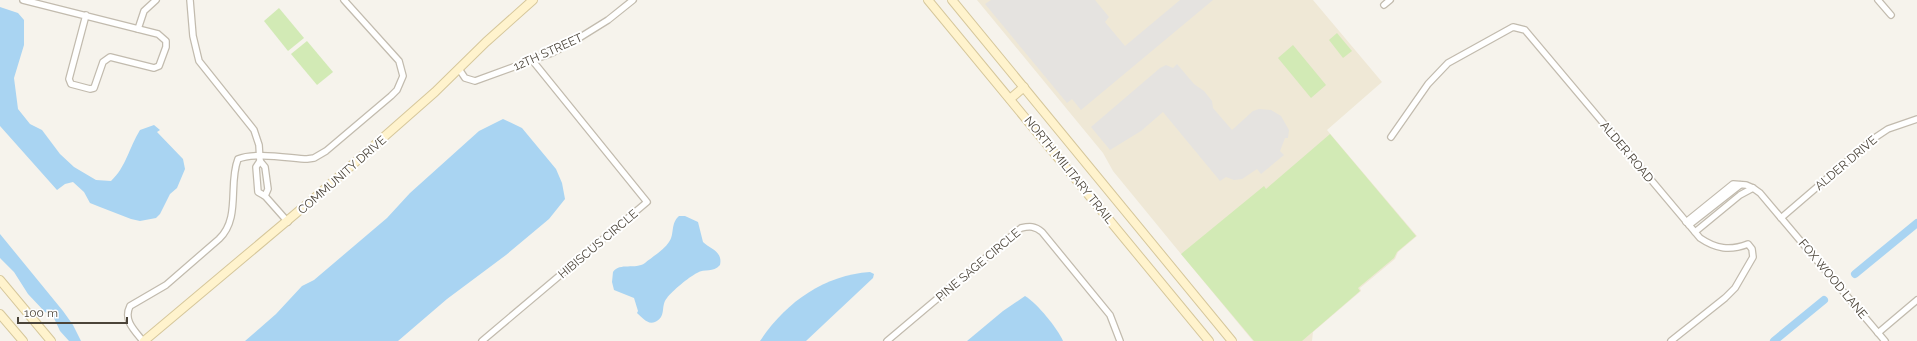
<svg xmlns="http://www.w3.org/2000/svg" width="1917" height="341" viewBox="0 0 1917 341" font-family="Raleway,sans-serif">
  <style>
    .education { fill: #efe8d6 }
    .green { fill: #d2eab5 }
    .parking { fill: #e5e3e0 }
    .water { fill: #a9d4f2 }
    .lines { fill: none; stroke-linecap: round; stroke-linejoin: round }
    .canal { stroke: #a9d4f2; stroke-width: 8 }
    .street-casing { stroke: #c2bbae; stroke-width: 8 }
    .secondary-casing { stroke: #d6c79b; stroke-width: 10 }
    .street { stroke: #fff; stroke-width: 5.5 }
    .secondary { stroke: #fff3cd; stroke-width: 8 }
    .labels { text-anchor: middle; stroke-width: 4; stroke-linejoin: round; paint-order: stroke }
    .street-label { font-size: 12px; fill: #4b4439; stroke: #fff }
  </style>
  <rect width="100%" height="100%" fill="#f6f3ec"/>
  <polygon class="education" points="977,0 1313,0 1382,82 1327,130 1417,236 1398,252 1395,259 1360,288 1361,291 1313,332 1312,341 1253,341 1181,254 1113,171 1103,153"/>
  <g class="green">
    <polygon points="279,8 304,38 288,51 264,21"/>
    <polygon points="1337,33 1352,51 1343,58 1329,40"/>
    <polygon points="307,41 333,72 317,85 291,54"/>
    <polygon points="1293,45 1326,85 1311,98 1278,58"/>
    <polygon points="1330,134 1416,236 1397,252 1394,258 1358,288 1360,291 1302,341 1254,341 1181,254 1264,186 1266,189"/>
  </g>
  <g class="parking">
    <polygon points="991,0 1095,0 1109,17 1105,22 1125,46 1180,0 1213,0 1081,110 1072,99 1067,103 985,4"/>
    <polygon points="1177,64 1194,84 1204,91 1212,101 1213,108 1232,130 1253,111 1259,109 1271,110 1281,116 1289,130 1288,138 1285,138 1280,151 1284,155 1261,174 1257,169 1242,179 1234,180 1226,177 1220,181 1163,112 1141,131 1110,150 1091,127 1160,68 1166,65 1173,68"/>
  </g>
  <g class="water">
    <path d="M0,7l18,6 6,7v25l-10,33 4,31 12,15 12,6 18,24 14,13 22,13 15,1c15,-14 18,-33 29,-51l14,-5 6,5 -3,2 26,27 2,10 -8,19 -7,6 -10,20 -4,4 -16,3 -9,-2 -31,-12 -10,-4 -6,-11 -11,-10 -8,2 -8,6 -57,-64z"/>
    <polygon points="503,119 522,128 556,169 562,183 565,199 549,219 506,255 447,299 398,341 245,341 276,314 302,286 314,280 387,218 410,193 479,131"/>
    <path d="M679,216h6l13,6 5,20c7,7 20,9 17,23 -7,8 -15,3 -23,8 -8,4 -25,18 -30,25 -7,8 0,19 -12,24 -8,3 -13,-5 -18,-9l1,-2 -4,-13 -20,-8 -2,-8 1,-10c7,-10 22,-2 32,-9 7,-6 19,-13 24,-21 6,-8 1,-18 10,-26z"/>
    <polygon points="0,234 63,311 73,325 81,341 69,341 60,331 53,316 45,312 28,294 14,272 0,258"/>
    <path d="M870,272l4,2 -1,4 -67,63h-46c25,-38 64,-66 110,-69z"/>
    <path d="M1025,296c12,7 33,33 38,45h-96l36,-30z"/>
  </g>
  <g class="lines">
    <g class="canal">
      <polyline points="1855,274 1917,223"/>
      <polyline points="1774,341 1824,300"/>
    </g>
    <defs>
      <g id="street">
        <polyline points="23,0 158,34 166,41 166,47 159,66 154,68 110,57 103,62 94,88 90,89 71,84 69,79 86,15"/>
        <polyline points="190,0 193,36 199,61 254,130 259,145 260,161 265,167 268,189 265,196"/>
        <polyline points="1878,0 1891,15"/>
        <polyline points="1384,5 1390,0"/>
        <polyline points="138,29 144,11 156,0"/>
        <polyline points="459,69 465,78 475,81 552,53 571,43 608,20 633,0"/>
        <path d="M1391,137l37,-53 20,-21 65,-36 12,3 175,208c16,11 30,13 48,6l4,5 1,8 -18,31 -10,10 -54,43"/>
        <polyline points="260,161 256,167 258,192 265,196 288,222"/>
        <polyline points="1781,218 1873,139 1888,129 1917,119"/>
        <polyline points="1686,222 1733,184 1746,185 1753,188 1760,193 1885,341"/>
        <polyline points="1689,225 1740,185"/>
        <polyline points="1695,232 1740,195 1753,188"/>
        <polyline points="1878,333 1917,300"/>
        <path d="M143,341c-9,-11 -20,-21 -13,-35l36,-21 53,-46c22,-21 9,-55 19,-80 17,-7 50,-1 69,0l7,-1 12,-7 65,-55 6,-6 6,-14 -4,-15 -55,-61"/>
        <polyline points="482,341 647,202 532,60"/>
        <path d="M887,341l134,-113c9,-2 14,-2 21,4l68,83 10,26"/>
      </g>
      <g id="secondary">
        <polyline points="928,0 1209,341"/>
        <polyline points="952,0 1232,341"/>
        <polyline points="1010,99 1024,87"/>
        <polyline points="0,280 51,341"/>
        <polyline points="0,314 23,341"/>
        <polyline points="144,341 319,194 435,92 486,42 533,0"/>
      </g>
    </defs>
    <use href="#street" class="street-casing"/>
    <use href="#secondary" class="secondary-casing"/>
    <use href="#street" class="street"/>
    <use href="#secondary" class="secondary"/>
  </g>
  <g class="labels">
    <g class="street-label">
      <text transform="translate(548 52) rotate(-24)" y="4">12TH STREET</text>
      <text transform="translate(1627 152) rotate(50)" y="4">ALDER ROAD</text>
      <text transform="translate(1846 163) rotate(-40)" y="4">ALDER DRIVE</text>
      <text transform="translate(1069 170) rotate(51)" y="4">NORTH MILITARY TRAIL</text>
      <text transform="translate(342 175) rotate(-41)" y="4">COMMUNITY DRIVE</text>
      <text transform="translate(598 244) rotate(-40)" y="4">HIBISCUS CIRCLE</text>
      <text transform="translate(978 265) rotate(-40)" y="4">PINE SAGE CIRCLE</text>
      <text transform="translate(1833 279) rotate(50)" y="4">FOX WOOD LANE</text>
    </g>
  </g>
  <path d="M18 317v6h109v-6" fill="none" stroke="#4b4439" stroke-width="2"/>
  <text x="24" y="317" font-size="12" fill="#4b4439" stroke="#ffffff" stroke-width="3" paint-order="stroke">100 m</text>
</svg>
